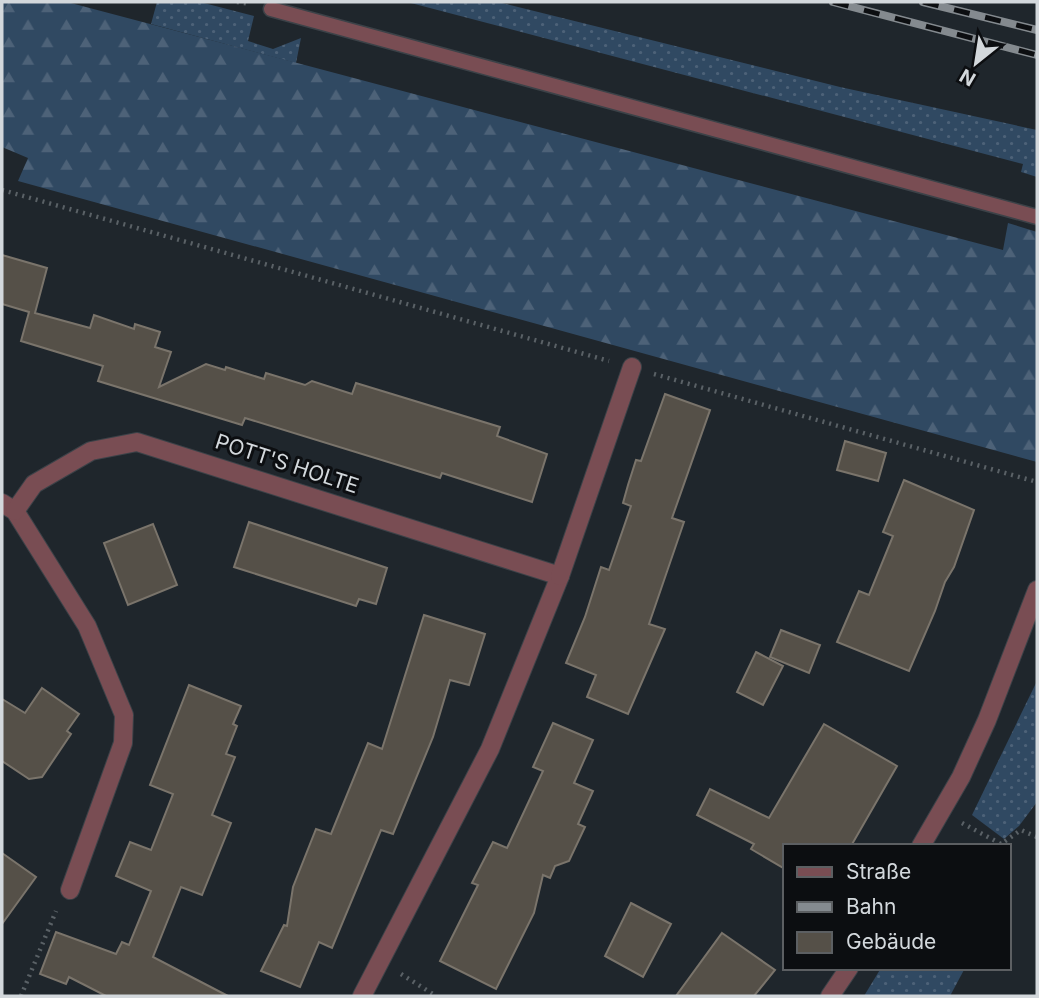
<svg xmlns="http://www.w3.org/2000/svg" width="1039" height="998" viewBox="0 0 1039 998" font-family="Inter,sans-serif">
  <style>
    .grass { fill: url(#grass-dots) }
    .forest { fill: url(#forest-firs) }
    .building { fill: #555048; stroke: #7a746b; stroke-width: 2 }
    .lines { fill: none; stroke-linecap: round; stroke-linejoin: round }
    .lane-casing { stroke: #3c4248; stroke-width: 17 }
    .street-casing { stroke: #3c4248; stroke-width: 20 }
    .path { stroke: #5a6166; stroke-width: 4.5; stroke-dasharray: 2 5; stroke-linecap: butt }
    .lane { stroke: #794d53; stroke-width: 14 }
    .street { stroke: #794d53; stroke-width: 18 }
    .rail-casing { stroke: #848a8f; stroke-width: 8 }
    .rail { stroke: #0c0e11; stroke-width: 5; stroke-dasharray: 16; stroke-linecap: butt }
    .labels { text-anchor: middle; stroke-width: 6; stroke-linejoin: round; paint-order: stroke }
    .street-label { font-size: 21px; fill: #d3d8dc; stroke: #0c0e11 }
  </style>
  <defs>
    <pattern id="grass-dots" width="8" height="8" patternUnits="userSpaceOnUse" patternTransform="scale(1.75)"><rect width="8" height="8" fill="#304962"/><path d="M2 2h.1M6 6h.1" fill="none" stroke="#4d6278" stroke-width="1.8" stroke-linecap="round"/></pattern>
    <pattern id="forest-firs" width="22" height="20" patternUnits="userSpaceOnUse" patternTransform="scale(1.75)"><rect width="22" height="20" fill="#304962"/><path d="M5 1l3.5 6h-7zM16 11l3.5 6h-7z" fill="#4d6278"/></pattern>
  </defs>
  <rect width="100%" height="100%" fill="#1f262c"/>
  <g class="grass">
    <polygon points="157,2 200,2 254,16 248,41 273,49 301,38 296,63 151,24"/>
    <polygon points="407,2 498,2 840,87 1037,130 1037,177 1021,172 1023,164"/>
    <polygon points="1037,681 1037,802 1019,826 1004,839 972,815"/>
    <polygon points="881,968 965,968 950,996 864,996"/>
  </g>
  <polygon class="forest" points="2,2 67,2 1003,250 1008,223 1037,232 1037,462 18,181 28,158 2,147"/>
  <g class="building">
    <polygon points="2,255 47,268 35,313 90,328 94,315 134,329 135,324 160,332 155,347 171,352 159,387 206,364 225,370 226,367 264,379 266,373 305,385 312,381 352,394 356,383 500,427 497,436 547,454 532,502 442,473 440,478 245,418 242,425 98,381 103,366 21,341 29,312 2,304"/>
    <polygon points="665,394 710,410 672,518 684,522 649,624 665,629 628,714 587,697 596,675 566,663 585,617 601,567 609,570 631,506 623,503 628,485 636,460 641,461"/>
    <polygon points="845,441 886,453 878,481 837,470"/>
    <polygon points="904,480 974,510 954,567 945,582 935,611 909,671 837,642 859,591 869,595 893,536 883,532"/>
    <polygon points="249,522 387,568 376,604 359,599 356,606 234,567"/>
    <polygon points="153,524 177,585 128,605 104,543"/>
    <polygon points="424,615 485,634 469,685 450,680 433,737 393,834 381,830 332,948 319,942 300,987 261,971 284,925 287,926 293,887 316,829 331,834 368,743 382,749"/>
    <polygon points="781,630 820,645 809,673 770,657"/>
    <polygon points="756,652 783,666 763,705 737,692"/>
    <polygon points="189,685 241,706 233,724 237,726 226,754 235,757 212,815 231,823 202,895 181,887 153,957 228,996 106,996 69,977 66,984 40,974 56,932 116,954 122,942 129,945 151,891 116,876 130,842 151,850 173,794 150,785"/>
    <polygon points="42,688 79,714 67,731 71,734 42,777 29,779 2,761 2,699 25,713"/>
    <polygon points="553,723 593,740 574,783 593,791 578,824 585,827 569,861 555,866 550,878 543,875 534,913 496,989 440,961 478,885 472,883 493,842 507,848 543,771 533,767"/>
    <polygon points="824,724 897,766 851,846 785,846 785,869 751,849 754,844 697,815 710,789 769,818"/>
    <polygon points="2,853 36,877 2,924"/>
    <polygon points="631,903 671,924 643,977 605,956"/>
    <polygon points="722,933 775,970 754,996 676,996"/>
  </g>
  <g class="lines">
    <defs>
      <polyline id="lane" points="271,9 1037,217"/>
      <g id="street">
        <polyline points="2,503 15,511 87,626 124,715 123,743 70,890"/>
        <polyline points="15,511 34,484 91,451 137,442 560,576 490,749 362,996"/>
        <polyline points="560,576 632,367"/>
        <polyline points="921,846 961,777 987,720 1037,590"/>
        <polyline points="830,996 849,968"/>
      </g>
    </defs>
    <use href="#lane" class="lane-casing"/>
    <use href="#street" class="street-casing"/>
    <g class="path">
      <polyline points="237,2 250,4"/>
      <polyline points="2,190 609,361"/>
      <polyline points="654,374 1037,482"/>
      <polyline points="962,823 1001,844 1021,830 1037,837"/>
      <polyline points="401,974 436,996"/>
      <polyline points="21,996 56,911"/>
    </g>
    <use href="#lane" class="lane"/>
    <use href="#street" class="street"/>
    <defs>
      <g id="rail">
        <polyline points="833,2 1037,55"/>
        <polyline points="923,2 1037,30"/>
      </g>
    </defs>
    <use href="#rail" class="rail-casing"/>
    <use href="#rail" class="rail"/>
  </g>
  <g class="labels">
    <g class="street-label">
      <text transform="translate(287 464) rotate(18)" y="7">POTT'S HOLTE</text>
    </g>
  </g>
  <rect width="1039" height="998" fill="none" stroke="#d3d8dc" stroke-width="7"/>
  <rect x="783" y="844" width="228" height="126" fill="#0c0e11" stroke="#5c5f62" stroke-width="2"/>
  <rect x="797" y="867" width="35" height="10" fill="#794d53" stroke="#5c5f62" stroke-width="2"/>
  <text x="846" y="879" font-size="21" fill="#d3d8dc">Straße</text>
  <rect x="797" y="902" width="35" height="10" fill="#848a8f" stroke="#5c5f62" stroke-width="2"/>
  <text x="846" y="914" font-size="21" fill="#d3d8dc">Bahn</text>
  <rect x="797" y="932" width="35" height="21" fill="#555048" stroke="#5c5f62" stroke-width="2"/>
  <text x="846" y="949" font-size="21" fill="#d3d8dc">Gebäude</text>
  <g transform="translate(976 63) rotate(210)" stroke="#0c0e11" stroke-width="5" paint-order="stroke">
  <path d="M0-5L12 26L0 18L-12 26Z" fill="#d3d8dc"/>
  <text y="-10" font-size="19" font-weight="bold" text-anchor="middle" fill="#d3d8dc">N</text>
  </g>
</svg>
